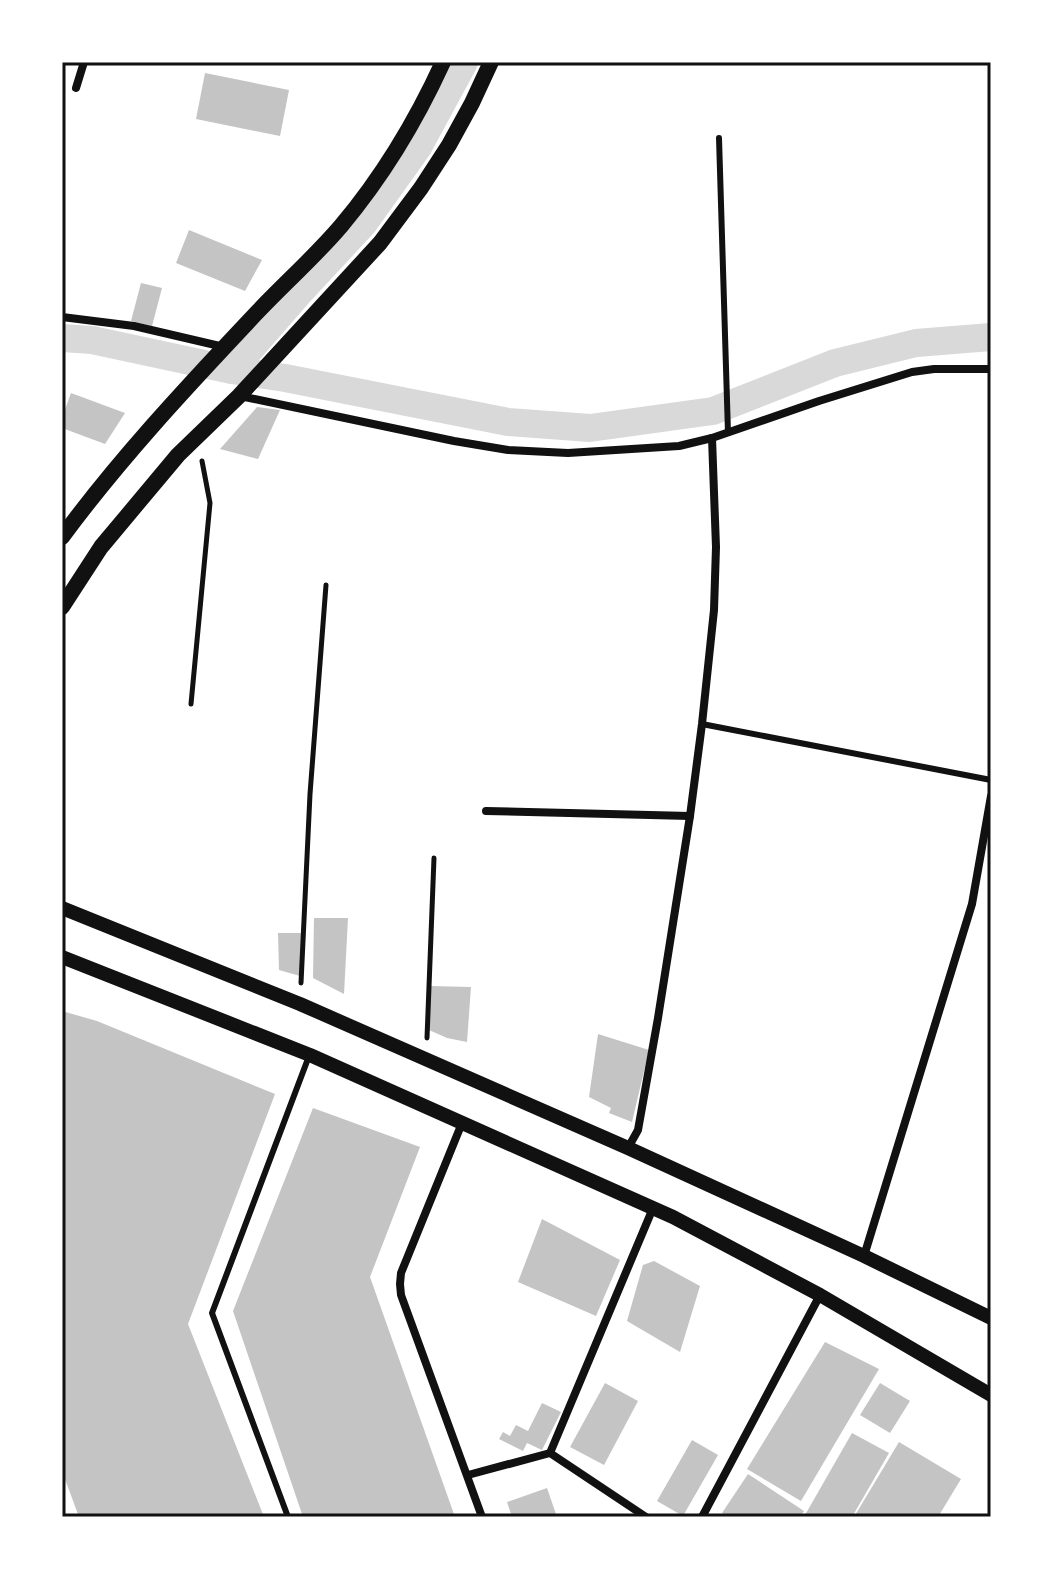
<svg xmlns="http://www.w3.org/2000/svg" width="1053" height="1579" viewBox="0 0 1053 1579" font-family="'IBM Plex Sans',sans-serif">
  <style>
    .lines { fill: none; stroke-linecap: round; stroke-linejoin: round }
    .canal { stroke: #d9d9d9; stroke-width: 28 }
    .building { fill: #c4c4c4 }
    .path { stroke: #111; stroke-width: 5 }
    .service { stroke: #111; stroke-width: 6 }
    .minor { stroke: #111; stroke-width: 8 }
    .tertiary { stroke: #111; stroke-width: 14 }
    .secondary { stroke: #111; stroke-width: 16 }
    .neatline { fill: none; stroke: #111; stroke-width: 3 }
  </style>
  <rect width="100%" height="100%" fill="#fff"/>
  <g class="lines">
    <g class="canal">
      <polyline points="62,338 92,340 232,370 285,378 508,422 590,428 713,411 835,363 916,343 991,337"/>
      <polyline points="232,370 298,294 363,224 418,147 464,62"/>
    </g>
  </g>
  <g class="building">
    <polygon points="205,73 289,90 280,136 196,119"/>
    <polygon points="189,230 262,260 245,291 176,263"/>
    <polygon points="141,283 162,288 152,326 131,321"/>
    <polygon points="71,393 125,413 105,444 62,428 62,418"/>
    <polygon points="257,407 280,410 258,459 220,449"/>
    <polygon points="314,918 348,918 344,994 313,978"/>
    <polygon points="278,933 303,933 300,976 279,970"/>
    <polygon points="431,986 471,987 467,1042 447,1038 429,1030"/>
    <polygon points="62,1011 97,1021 275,1094 188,1324 264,1517 79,1517 62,1471"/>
    <polygon points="598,1034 649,1050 632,1122 609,1113 611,1108 589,1097"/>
    <polygon points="313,1108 420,1147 370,1277 455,1517 303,1517 233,1311"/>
    <polygon points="542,1219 620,1260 596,1316 518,1282"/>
    <polygon points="654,1261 700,1286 680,1352 627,1321 643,1265"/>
    <polygon points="825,1342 879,1369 801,1501 747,1469"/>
    <polygon points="605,1383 638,1401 604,1465 570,1447"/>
    <polygon points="880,1383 910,1401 890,1433 860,1415"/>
    <polygon points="542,1403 561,1412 542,1450 527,1443 523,1451 499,1439 503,1432 510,1436 516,1425 528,1431"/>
    <polygon points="852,1433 889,1453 852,1517 808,1517 805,1515"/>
    <polygon points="692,1440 718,1455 683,1516 657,1501"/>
    <polygon points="899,1442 961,1479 938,1517 854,1517"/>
    <polygon points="748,1474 804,1511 800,1517 729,1517 722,1513"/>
    <polygon points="547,1488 557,1517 531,1517 530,1514 523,1517 512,1517 507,1502"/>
  </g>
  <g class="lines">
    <g class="path">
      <polyline points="191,704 210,503 202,461"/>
      <polyline points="301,983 310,794 326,585"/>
      <polyline points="427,1038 434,858"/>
    </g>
    <g class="service">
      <polyline points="719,138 728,433"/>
      <polyline points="702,724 991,780"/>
      <polyline points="288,1517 212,1313 309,1056"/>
    </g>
    <g class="minor">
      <polyline points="76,88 84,62"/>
      <polyline points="62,317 134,326 224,347"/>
      <polyline points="240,396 454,441 508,450 568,453 679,446 712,438 819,401 912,372 934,369 991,369"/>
      <polyline points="486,811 690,816"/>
      <polyline points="462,1123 401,1273 400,1284 401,1295 482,1517"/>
      <polyline points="628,1148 638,1130 658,1018 690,816 702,724 714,610 716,547 712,438"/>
      <polyline points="864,1256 972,904 991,796"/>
      <polyline points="550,1453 653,1208"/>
      <polyline points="468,1475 550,1453 646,1517"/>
      <polyline points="702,1517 820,1295"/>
    </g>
    <g class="tertiary">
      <polyline points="62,908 300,1004 628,1148 864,1256 991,1318"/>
      <polyline points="62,957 310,1055 673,1217 820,1295 991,1395"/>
    </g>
    <g class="secondary">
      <path d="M62,537c56,-76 121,-146 186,-215 30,-33 64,-62 93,-96 42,-50 75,-105 102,-164"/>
      <polyline points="62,607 101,547 178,455 239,396 380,243 421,188 449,145 472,103 491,62"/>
    </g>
  </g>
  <rect width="1053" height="1579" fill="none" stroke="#ffffff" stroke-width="128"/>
  <rect x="64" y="64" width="925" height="1451" class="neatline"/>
</svg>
